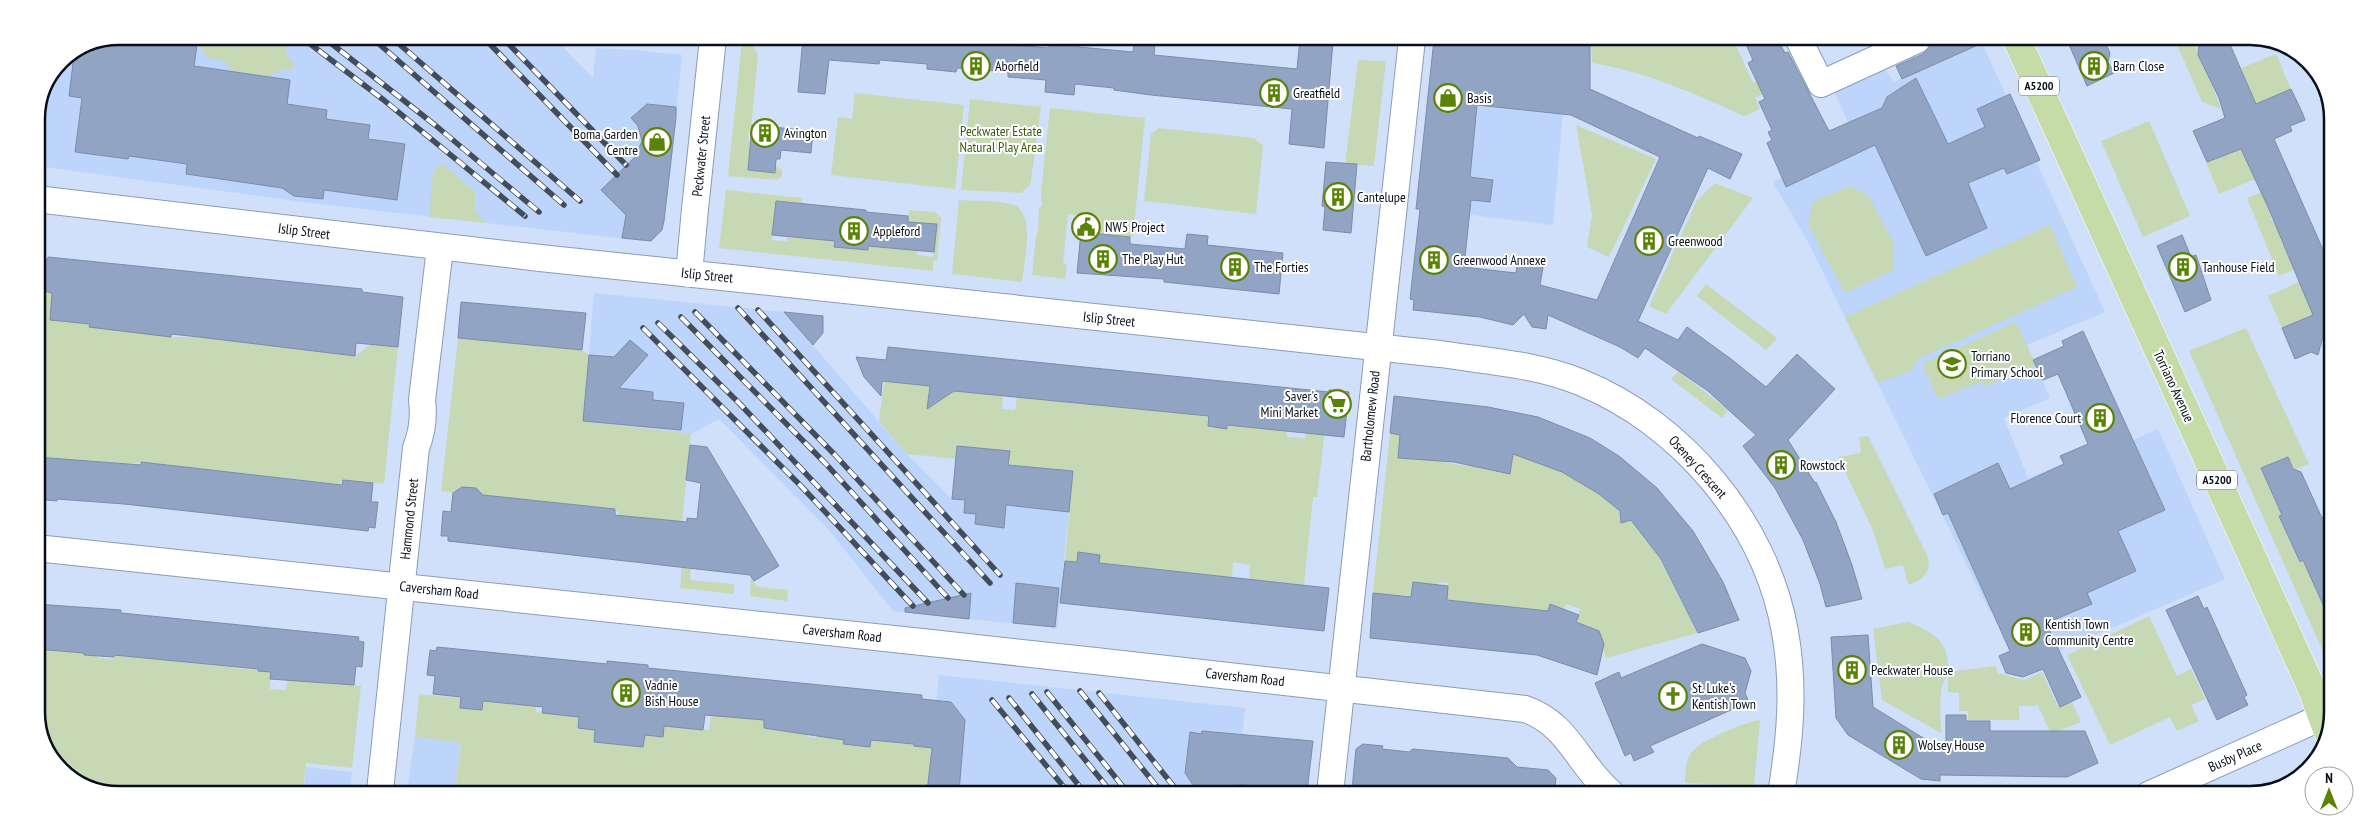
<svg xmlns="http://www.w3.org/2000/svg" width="2369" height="831" viewBox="0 0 2369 831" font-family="'PT Sans Narrow',sans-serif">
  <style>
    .built { fill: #bdd4fb }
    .green { fill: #c7d8b5 }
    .building { fill: #91a4c3; stroke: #7a8caa; fill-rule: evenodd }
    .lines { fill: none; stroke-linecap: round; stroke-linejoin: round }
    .minor-casing { stroke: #8a9cbb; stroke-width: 28 }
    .primary-casing { stroke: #fff; stroke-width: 29 }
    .minor { stroke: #fff; stroke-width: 26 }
    .primary { stroke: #c5dca8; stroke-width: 28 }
    .rail-casing { stroke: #434c5b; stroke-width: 5.5 }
    .rail { stroke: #fff; stroke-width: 4; stroke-dasharray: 11; stroke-linecap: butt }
    .minor-bridge-casing { stroke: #8a9cbb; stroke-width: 28; stroke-linecap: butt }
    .minor-bridge { stroke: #fff; stroke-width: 26 }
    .labels { text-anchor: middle; stroke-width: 4; stroke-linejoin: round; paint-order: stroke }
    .shield { fill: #fff; stroke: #53575f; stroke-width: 1 }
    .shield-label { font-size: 12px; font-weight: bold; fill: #090f1a }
    .poi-label { font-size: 14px; fill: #090f1a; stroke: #fff; text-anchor: start }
    .park-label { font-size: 14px; fill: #3e590a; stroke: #fff }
    .street-label { font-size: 14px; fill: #090f1a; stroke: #fff }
    .rim { fill: none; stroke: #090f1a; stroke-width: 2.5 }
  </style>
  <rect width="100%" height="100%" fill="#d0e0fa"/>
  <g class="built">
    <polygon points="119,36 553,37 593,78 596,48 635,50 682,55 670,178 668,179 662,230 651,241 644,241 311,203 36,166 36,114 61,60"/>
    <polygon points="1982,43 2105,312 2027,345 2050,398 2004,418 2028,478 2086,453 2089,460 2158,429 2225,579 2059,651 2035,592 1990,612 1808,242 1773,182 1857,141 1833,89 1883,67 1894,82"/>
    <polygon points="1568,58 1553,225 1456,213 1432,61"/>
    <polygon points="594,293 784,312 907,454 952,499 956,459 1073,471 1057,628 893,611 828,529 719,419 691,434 583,421"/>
    <polygon points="939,675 1245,708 1236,793 927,792"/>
    <polygon points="415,737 461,743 455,791 407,790"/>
    <polygon points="306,767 352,772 350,791 304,791"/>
  </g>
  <g class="green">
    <path d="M202,36l72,1 15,11 -4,1 2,7 7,8 -4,6 -8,-1 -13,7 -38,-5 -6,-10c-17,-2 -25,-5 -23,-25z"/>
    <path d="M1591,39h142l20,44 9,-3 6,12 -13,6 5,11 -16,7c-48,-22 -100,-45 -152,-53z"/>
    <polygon points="2175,40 2193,40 2203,68 2206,70 2221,109 2202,102"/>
    <polygon points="742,42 753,45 758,55 751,129 749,130 748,140 750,141 748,170 775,173 776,166 782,170 782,176 777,180 728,176"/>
    <polygon points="2276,54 2291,89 2265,100 2268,109 2246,100 2253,97 2241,68"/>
    <polygon points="1358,60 1386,61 1374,166 1345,164"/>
    <polygon points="855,93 964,105 955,189 831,175 838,117 852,119"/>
    <polygon points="970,99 1041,107 1031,180 1030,185 1021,193 961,190"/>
    <polygon points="1050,108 1145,118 1133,237 1099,234 1100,218 1068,214 1063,264 1067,264 1065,279 1032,275 1036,235 1038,233 1039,208 1042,206 1041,193"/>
    <polygon points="2149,121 2190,216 2143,237 2101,141"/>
    <polygon points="1576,125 1656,159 1609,257 1587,247 1592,215"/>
    <polygon points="1159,128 1254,138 1263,146 1256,214 1144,201 1151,134"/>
    <polygon points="2238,138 2255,179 2219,194 2206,162 2233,153"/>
    <polygon points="442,163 475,192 475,211 486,223 429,217 433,172"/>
    <polygon points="1715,183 1753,198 1666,314 1649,306 1697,200"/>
    <polygon points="1849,186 1868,195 1894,244 1894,270 1845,293 1808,224 1813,202"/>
    <polygon points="726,190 802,198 802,210 775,208 772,240 787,241 787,237 835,241 868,250 869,246 917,250 917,255 933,257 937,225 908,222 909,210 935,212 941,218 937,261 933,260 933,271 719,248"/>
    <polygon points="2262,192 2273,223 2278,221 2284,237 2280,239 2295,269 2279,276 2247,198"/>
    <path d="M959,200c15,1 42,0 55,5 22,9 10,58 8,77l-70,-8z"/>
    <polygon points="2050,225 2077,287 1918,359 1912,370 1878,383 1845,317"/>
    <polygon points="2301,281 2309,305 2324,310 2282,328 2268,296"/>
    <polygon points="1706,284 1777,338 1766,350 1697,296"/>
    <polygon points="36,289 52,293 50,320 90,324 89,326 128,332 129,328 171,337 199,337 355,356 371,344 398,347 384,484 343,480 339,484 141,462 128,464 36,457"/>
    <polygon points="2016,322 2036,365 1985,386 1983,381 1938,399 1922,364"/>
    <polygon points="2246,328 2309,464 2294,470 2287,457 2261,469 2282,515 2279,517 2299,562 2303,560 2324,606 2329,604 2329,665 2189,351"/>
    <polygon points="458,338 582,350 589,355 583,421 691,434 682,522 621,516 615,509 483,495 476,488 462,487 453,493 441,491"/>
    <polygon points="1678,371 1728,410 1722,418 1671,379"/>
    <path d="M884,381l46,5 -2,11 3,2 13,-11 59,8 -1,13 13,1 2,-13 192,19 -1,10 11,2 2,-11c28,10 37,14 66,9v11l18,1 1,-10 19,1 -8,68h-4l-9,88 -55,-6 1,-14 -17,-3 -1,15 -133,-14 1,-8 -22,-3 -1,10 -12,-1 8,-90 -166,-17 -28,-33z"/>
    <path d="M1390,433l10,2 -2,23 26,2 2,-23 18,3 -2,22 25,4 4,-23 5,24 34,6 3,-22c34,15 96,35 112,71l6,-2 3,3 27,36 36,74 -91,25 -7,-27 -23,-9 4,-13 -14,-5 -2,5 -14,-5 -2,7 -101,-11 1,-17 -9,-1 -3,17 -23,-17 -2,14 -38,-3z"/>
    <path d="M1868,436l60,121c3,15 -5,24 -20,28l-5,-20 -18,4 -13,-41 -34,-71 23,-4 -2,-16z"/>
    <polygon points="682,564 691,565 690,580 734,584 734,594 680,588"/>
    <polygon points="751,577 757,587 788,590 787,601 750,596"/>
    <polygon points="2149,616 2177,676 2191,669 2205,699 2191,705 2199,721 2177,731 2170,717 2110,745 2067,655"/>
    <path d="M1908,622c26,10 45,22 39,54 -1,3 -4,6 -5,10 -3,15 -1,32 -1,47l-59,-33 -9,-71z"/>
    <polygon points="36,649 84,653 84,655 98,656 98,658 113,659 114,654 271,672 270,689 286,690 288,674 318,676 322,683 361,686 352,768 306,763 303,791 93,790 54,763 36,718"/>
    <polygon points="1995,666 1998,673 2024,680 2042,672 2057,705 2072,702 2081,722 2051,734 2036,702 2035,706 2019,706 2019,720 1968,720 1968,711 1959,711 1959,693 1948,692 1948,672"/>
    <polygon points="419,694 536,706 536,712 579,717 578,728 595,730 594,742 643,747 645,735 663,737 664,726 709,730 711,715 764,719 764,728 773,730 809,724 808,737 816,738 818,725 845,728 843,744 870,747 871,740 915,735 914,746 931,748 927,792 455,791 461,743 415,737"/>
    <path d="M1760,720l-6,66 -69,-3c1,-10 0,-21 6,-30 7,-12 55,-31 69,-33z"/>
    <polygon points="1238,778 1297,784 1296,791 1307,793 1236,793"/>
  </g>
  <g class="building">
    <polygon points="119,36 198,38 194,66 290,80 287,104 327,110 326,119 370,125 368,139 405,144 397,200 324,190 323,199 294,196 282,188 186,174 187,164 129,156 128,159 75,152 82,98 69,96 74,55"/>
    <polygon points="803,38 1012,38 1012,45 1049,48 1050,38 1080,38 1079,47 1133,52 1134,42 1155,45 1154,55 1297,69 1300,39 1333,42 1324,148 1289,144 1292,109 1151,95 1114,90 1114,88 1075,84 1074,95 1045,92 1046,80 1008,77 1008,72 957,68 956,72 927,69 927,64 880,60 879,64 829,60 825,94 798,92"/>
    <path d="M1434,39h156v50l108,49 1,-2 43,18 -12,25 -22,-11 -70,153 40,19 9,-13 44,32 35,28 31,-33 38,35 -47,51 27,43 1,-1 20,40 16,43 10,34 -36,8 -6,-23 -17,-44 -28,-52 -32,-42 13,-11 -48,-44 -63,-43 -7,10 -18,-11 -72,-32 -2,14 -14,-2 -8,-13 -11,11 -33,-8 -67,-7 1,-10 -4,-1 10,-90h-4zM1477,105l94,10 89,42 -63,143 -57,-15 4,-24 -26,-4 -2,16 -52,-6 7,-67 19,2 3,-22 -23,-3z"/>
    <polygon points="1744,40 1778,40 1785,53 1788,52 1829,131 1882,108 1887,97 1916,78 1948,144 1985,127 1977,109 2010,94 2040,160 2007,174 2004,168 1968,183 1987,228 1926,256 1875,145 1786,187 1767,143 1772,140 1768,132 1772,130 1759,102 1765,99 1748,63 1753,60"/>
    <polygon points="1943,40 1989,40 1902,79 1896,66 1923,54 1931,44"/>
    <polygon points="2067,40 2104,40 2110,53 2108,62 2114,73 2087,86"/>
    <polygon points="2199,40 2228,40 2256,104 2291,89 2302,112 2305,120 2290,126 2292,131 2274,139 2332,270 2331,352 2323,336 2318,355 2311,352 2295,359 2282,328 2313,315 2268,207 2241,149 2207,162 2193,131 2225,118 2219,98 2198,55"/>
    <polygon points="647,104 676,107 676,117 664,221 662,230 651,241 622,238 626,215 601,190 635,157 642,141 638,126 631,118"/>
    <polygon points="752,125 813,131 811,153 781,150 780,159 776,159 775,173 748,170"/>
    <polygon points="1326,162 1357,164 1351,233 1323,230 1325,207 1322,206"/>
    <polygon points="776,201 866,210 866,212 908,216 908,222 937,224 934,252 868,246 868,250 834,247 835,241 772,235"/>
    <polygon points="1081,232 1130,237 1130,244 1185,249 1187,234 1208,236 1207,245 1283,253 1279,294 1164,282 1164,279 1077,273"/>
    <polygon points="2182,235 2191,257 2196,255 2211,300 2185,312 2157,246"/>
    <polygon points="48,257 362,289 362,292 403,297 398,347 356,343 355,356 199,337 171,334 171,337 113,330 89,327 90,324 50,320 52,293 36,289 36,259 47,260"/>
    <polygon points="461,302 586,313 582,350 458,338"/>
    <polygon points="784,312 823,316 823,333 813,345"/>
    <polygon points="2083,331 2165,510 2118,531 2136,571 2087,593 2092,604 2046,623 2081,697 2060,707 2043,669 2023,677 2006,673 1999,656 2010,651 1948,513 1943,515 1934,494 1998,463 2010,489 2064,464 2060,456 2088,444 2058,374 2043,380 2033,360 2064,346 2062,341"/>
    <polygon points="630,340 648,355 619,388 653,392 653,400 684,403 681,430 583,421 589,355 614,357"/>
    <polygon points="888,347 1329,392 1329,390 1349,392 1344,437 1227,425 1227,429 1208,426 1209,416 954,391 927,409 930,386 882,381 881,396 864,377 856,357 886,360"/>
    <polygon points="1394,396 1488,407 1538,417 1590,438 1619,456 1657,488 1693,531 1723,582 1739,620 1698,633 1661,559 1631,520 1621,523 1620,511 1599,494 1562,472 1513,454 1510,474 1454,462 1398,458 1400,435 1390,433"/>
    <polygon points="690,445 707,447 779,566 754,581 750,575 448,541 448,536 441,536 443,511 451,512 453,493 462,487 476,488 483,495 615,509 615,515 687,522 687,518 697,519 701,483 686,480"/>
    <polygon points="957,446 1010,451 1008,465 1073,471 1069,512 1006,505 1004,528 975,524 976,514 964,513 965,500 952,499"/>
    <polygon points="36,457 141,465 141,462 342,485 343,480 373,483 371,502 378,502 375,528 369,527 368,531 124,504 57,499 57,501 36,499"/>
    <polygon points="2288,457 2293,469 2301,472 2322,518 2330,515 2329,618 2303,560 2300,562 2279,516 2282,515 2261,468"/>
    <polygon points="1078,552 1100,555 1099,563 1329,588 1324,631 1060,603 1065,561 1077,562"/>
    <polygon points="1413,582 1448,586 1447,600 1548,611 1550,604 1579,615 1576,622 1599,631 1604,644 1597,675 1537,655 1370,638 1373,593 1411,597"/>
    <polygon points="1016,583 1059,588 1055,627 1013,623"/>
    <polygon points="971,593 969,619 905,612 905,608"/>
    <polygon points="2198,596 2204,609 2207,607 2247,695 2244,697 2248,705 2217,720 2166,610"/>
    <polygon points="36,604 121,610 121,613 359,637 358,641 364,642 362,667 356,666 354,685 270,679 271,672 258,671 258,669 114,655 114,657 84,655 84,653 36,649"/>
    <polygon points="1868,635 1873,707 1946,752 1946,715 1966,715 1966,721 1990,721 1990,731 2085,731 2098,763 2067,777 1940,775 1940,781 1921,779 1848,735 1836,718 1831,637"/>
    <polygon points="1702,644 1745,658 1751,671 1745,693 1749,702 1650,746 1654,752 1634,761 1631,753 1625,756 1595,683 1619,672 1621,678"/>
    <polygon points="437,647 607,664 607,661 648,665 648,668 922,695 922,699 951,702 965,720 959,792 927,792 932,748 914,746 914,744 871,740 870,747 843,744 844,740 764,728 764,720 705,715 703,730 664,726 663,737 645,735 643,747 594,742 595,730 578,728 579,717 542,713 543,707 483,701 482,710 460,708 461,697 433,694 435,676 427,675 430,650 436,651"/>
    <polygon points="1202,731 1313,741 1307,792 1236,784 1236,792 1195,788 1185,773 1190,732 1201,734"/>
    <polygon points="1363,744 1383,746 1382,749 1409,752 1413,749 1508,758 1517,767 1548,770 1556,778 1554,793 1368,793 1368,791 1352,789 1356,749"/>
  </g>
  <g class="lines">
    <defs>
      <g id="minor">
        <polyline points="1799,40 1821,84 1917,40"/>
        <polyline points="36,199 540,258"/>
        <polyline points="695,209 713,38"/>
        <path d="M760,281l680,73c46,7 96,10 140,28 102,41 186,141 205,250 10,55 5,108 -4,162"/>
        <polyline points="36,548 922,642"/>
        <path d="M1095,661l430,48c44,15 53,56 86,84"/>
        <path d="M380,791l36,-343c6,-15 8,-32 6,-48l18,-152"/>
        <polyline points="1330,793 1412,39"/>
        <polyline points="2148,795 2322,717"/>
      </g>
      <polyline id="primary" points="2017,40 2260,574 2312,689 2328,732"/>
    </defs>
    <use href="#minor" class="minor-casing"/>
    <use href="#primary" class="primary-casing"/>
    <use href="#minor" class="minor"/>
    <use href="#primary" class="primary"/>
    <defs>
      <g id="rail">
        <polyline points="301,37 385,101 525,216"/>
        <polyline points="323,37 435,125 539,212"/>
        <polyline points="371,37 564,205"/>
        <polyline points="391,37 580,201"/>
        <polyline points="483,37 617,175"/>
        <polyline points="502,37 626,165"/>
        <polyline points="738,308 990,583"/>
        <polyline points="758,310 1000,575"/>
        <polyline points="695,312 835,455 964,595"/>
        <polyline points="681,317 826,464 948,598"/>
        <polyline points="658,323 739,403 928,603"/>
        <polyline points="643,328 801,486 913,606"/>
        <polyline points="1080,691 1162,793"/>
        <polyline points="1047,692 1128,793"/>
        <polyline points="1099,693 1179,793"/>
        <polyline points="1032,694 1111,792"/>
        <polyline points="1009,698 1084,792"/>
        <polyline points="992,700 1068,792"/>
      </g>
    </defs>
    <use href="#rail" class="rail-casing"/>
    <use href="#rail" class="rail"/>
    <defs>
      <g id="minor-bridge">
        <polyline points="540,258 760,281"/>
        <polyline points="689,274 695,209"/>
        <polyline points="922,642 1095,661"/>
      </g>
    </defs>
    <use href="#minor-bridge" class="minor-bridge-casing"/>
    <use href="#minor-bridge" class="minor-bridge"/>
  </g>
  <defs>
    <symbol id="building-ring" viewBox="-11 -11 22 22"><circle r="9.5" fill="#fff" stroke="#5a8205" stroke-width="1.5"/><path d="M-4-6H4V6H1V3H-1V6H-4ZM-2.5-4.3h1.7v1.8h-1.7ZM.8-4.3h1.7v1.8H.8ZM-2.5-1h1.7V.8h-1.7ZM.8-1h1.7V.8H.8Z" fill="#5a8205"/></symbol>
    <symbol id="shop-ring" viewBox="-11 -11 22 22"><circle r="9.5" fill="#fff" stroke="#5a8205" stroke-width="1.5"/><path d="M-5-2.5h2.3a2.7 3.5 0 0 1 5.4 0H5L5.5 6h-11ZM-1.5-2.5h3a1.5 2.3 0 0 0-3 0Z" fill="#5a8205"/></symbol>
    <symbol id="civic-ring" viewBox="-11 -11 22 22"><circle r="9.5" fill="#fff" stroke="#5a8205" stroke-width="1.5"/><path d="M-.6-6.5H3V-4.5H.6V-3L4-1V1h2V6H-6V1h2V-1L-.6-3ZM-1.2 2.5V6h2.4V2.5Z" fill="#5a8205"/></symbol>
    <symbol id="school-ring" viewBox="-11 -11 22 22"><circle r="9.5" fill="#fff" stroke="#5a8205" stroke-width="1.5"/><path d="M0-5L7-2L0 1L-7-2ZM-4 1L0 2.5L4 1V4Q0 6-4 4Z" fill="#5a8205"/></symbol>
    <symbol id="supermarket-ring" viewBox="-11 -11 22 22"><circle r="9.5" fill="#fff" stroke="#5a8205" stroke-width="1.5"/><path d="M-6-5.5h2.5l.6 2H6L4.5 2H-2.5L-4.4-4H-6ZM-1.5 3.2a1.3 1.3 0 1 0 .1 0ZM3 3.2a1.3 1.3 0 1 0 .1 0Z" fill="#5a8205"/></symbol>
    <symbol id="church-ring" viewBox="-11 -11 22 22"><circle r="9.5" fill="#fff" stroke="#5a8205" stroke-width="1.5"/><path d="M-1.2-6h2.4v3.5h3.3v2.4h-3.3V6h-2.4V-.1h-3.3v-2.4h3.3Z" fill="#5a8205"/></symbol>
  </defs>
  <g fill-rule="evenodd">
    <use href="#building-ring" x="960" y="50" width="32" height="32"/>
    <use href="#building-ring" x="2078" y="50" width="32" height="32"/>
    <use href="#building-ring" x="1258" y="77" width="32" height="32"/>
    <use href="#shop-ring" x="1432" y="82" width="32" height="32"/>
    <use href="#building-ring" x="749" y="117" width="32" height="32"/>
    <use href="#shop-ring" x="641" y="126" width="32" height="32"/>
    <use href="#building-ring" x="1322" y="181" width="32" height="32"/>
    <use href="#civic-ring" x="1070" y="211" width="32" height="32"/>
    <use href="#building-ring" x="838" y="215" width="32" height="32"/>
    <use href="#building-ring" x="1633" y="225" width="32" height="32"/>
    <use href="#building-ring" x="1087" y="243" width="32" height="32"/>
    <use href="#building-ring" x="1418" y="244" width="32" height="32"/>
    <use href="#building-ring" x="1219" y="251" width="32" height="32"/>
    <use href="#building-ring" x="2167" y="251" width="32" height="32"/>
    <use href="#school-ring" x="1936" y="348" width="32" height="32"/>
    <use href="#supermarket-ring" x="1321" y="388" width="32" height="32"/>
    <use href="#building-ring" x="2084" y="402" width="32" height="32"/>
    <use href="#building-ring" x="1765" y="449" width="32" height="32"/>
    <use href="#building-ring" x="2010" y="616" width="32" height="32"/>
    <use href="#building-ring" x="1836" y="654" width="32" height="32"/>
    <use href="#building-ring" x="610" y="677" width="32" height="32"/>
    <use href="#church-ring" x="1657" y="680" width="32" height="32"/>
    <use href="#building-ring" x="1883" y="729" width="32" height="32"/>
  </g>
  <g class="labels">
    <g class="shield">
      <rect x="2019" y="76.5" width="40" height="19" rx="4"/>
      <rect x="2197" y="470.5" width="40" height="19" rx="4"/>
    </g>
    <g class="shield-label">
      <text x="2039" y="90">A5200</text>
      <text x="2217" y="484">A5200</text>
    </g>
    <g class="poi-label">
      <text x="995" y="71">Aborfield</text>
      <text x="2113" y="71">Barn Close</text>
      <text x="1293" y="98">Greatfield</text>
      <text x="1467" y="103">Basis</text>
      <text x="784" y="138">Avington</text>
      <text x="638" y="139" text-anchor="end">Boma Garden<tspan x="638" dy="16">Centre</tspan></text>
      <text x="1357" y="202">Cantelupe</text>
      <text x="1105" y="232">NW5 Project</text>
      <text x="873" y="236">Appleford</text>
      <text x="1668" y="246">Greenwood</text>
      <text x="1122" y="264">The Play Hut</text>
      <text x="1453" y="265">Greenwood Annexe</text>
      <text x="1254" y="272">The Forties</text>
      <text x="2202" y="272">Tanhouse Field</text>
      <text x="1971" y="361">Torriano<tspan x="1971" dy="16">Primary School</tspan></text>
      <text x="1318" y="401" text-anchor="end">Saver's<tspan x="1318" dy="16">Mini Market</tspan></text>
      <text x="2081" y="423" text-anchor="end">Florence Court</text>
      <text x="1800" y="470">Rowstock</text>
      <text x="2045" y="629">Kentish Town<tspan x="2045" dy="16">Community Centre</tspan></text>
      <text x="1871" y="675">Peckwater House</text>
      <text x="645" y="690">Vadnie<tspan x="645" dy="16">Bish House</tspan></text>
      <text x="1692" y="693">St. Luke's<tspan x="1692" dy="16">Kentish Town</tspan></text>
      <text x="1918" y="750">Wolsey House</text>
    </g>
    <g class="park-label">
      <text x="1001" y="136">Peckwater Estate<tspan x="1001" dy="16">Natural Play Area</tspan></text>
    </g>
    <g class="street-label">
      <text transform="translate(701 156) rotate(-84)" y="5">Peckwater Street</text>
      <text transform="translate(304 231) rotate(7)" y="5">Islip Street</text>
      <text transform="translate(707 275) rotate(6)" y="5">Islip Street</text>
      <text transform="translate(1109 319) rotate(6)" y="5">Islip Street</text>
      <text transform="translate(2174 386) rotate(65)" y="5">Torriano Avenue</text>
      <text transform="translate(1370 416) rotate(-84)" y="5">Bartholomew Road</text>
      <text transform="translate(1698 467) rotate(48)" y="5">Oseney Crescent</text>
      <text transform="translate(409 519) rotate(-84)" y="5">Hammond Street</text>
      <text transform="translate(439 590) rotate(6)" y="5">Caversham Road</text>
      <text transform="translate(842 633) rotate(6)" y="5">Caversham Road</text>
      <text transform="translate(1245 677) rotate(6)" y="5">Caversham Road</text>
      <text transform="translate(2235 756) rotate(-24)" y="5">Busby Place</text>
    </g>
  </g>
  <path d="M0 0H2369V831H0ZM119 45H2250A74 74 0 0 1 2324 119V712A74 74 0 0 1 2250 786H119A74 74 0 0 1 45 712V119A74 74 0 0 1 119 45Z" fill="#fff" fill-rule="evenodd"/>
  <path class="rim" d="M119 45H2250A74 74 0 0 1 2324 119V712A74 74 0 0 1 2250 786H119A74 74 0 0 1 45 712V119A74 74 0 0 1 119 45Z"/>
  <g transform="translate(2329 791)"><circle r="24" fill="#ffffff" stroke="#9d9fa3"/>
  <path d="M0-4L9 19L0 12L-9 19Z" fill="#5a8205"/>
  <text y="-8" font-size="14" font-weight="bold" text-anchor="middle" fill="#090f1a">N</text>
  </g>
</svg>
